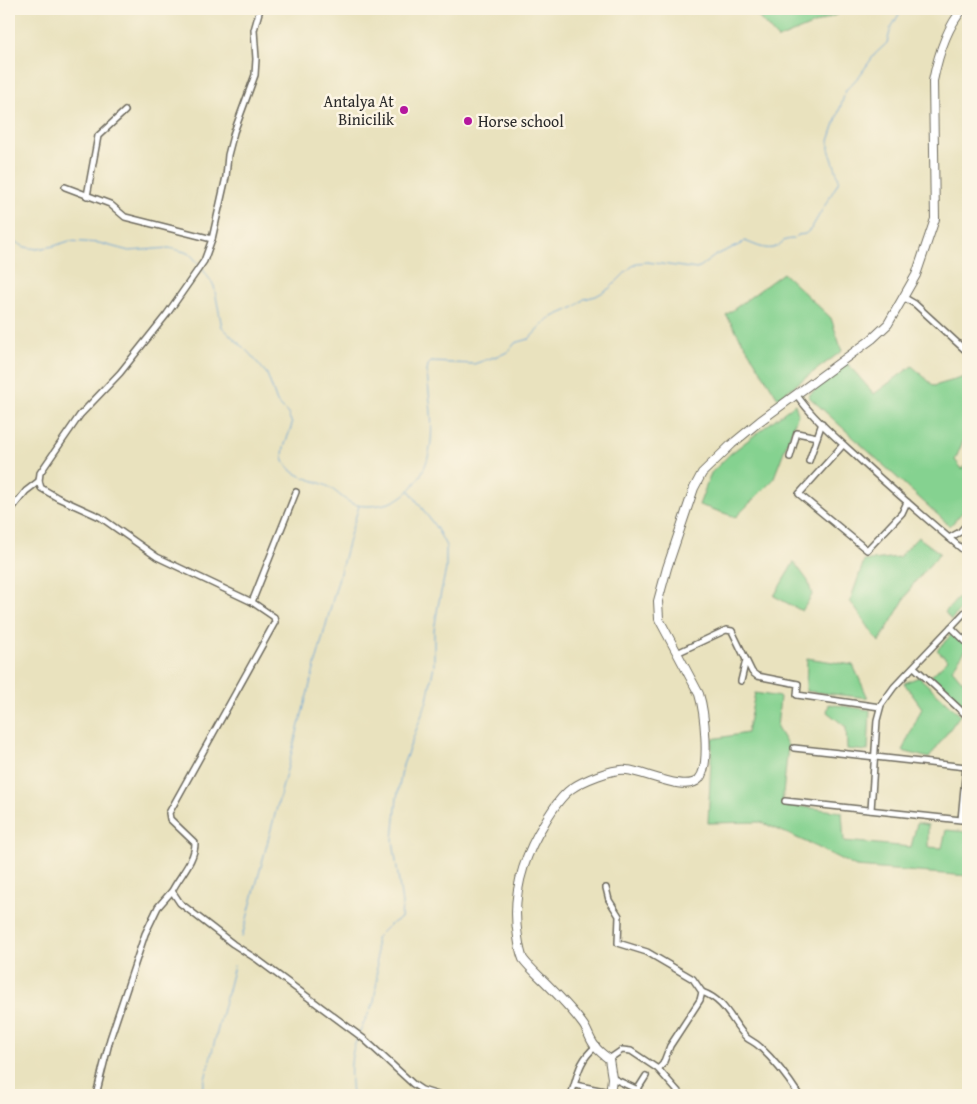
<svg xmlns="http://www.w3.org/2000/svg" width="977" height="1104" viewBox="0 0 977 1104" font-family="'Gentium Book Plus',serif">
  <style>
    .green { fill: #85d290; stroke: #587e5e }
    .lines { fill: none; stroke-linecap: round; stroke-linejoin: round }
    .stream { stroke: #66a2d7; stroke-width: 1 }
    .street-casing { stroke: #6e6b5e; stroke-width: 8 }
    .secondary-casing { stroke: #6e6b5e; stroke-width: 10 }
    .street { stroke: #fff; stroke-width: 5 }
    .secondary { stroke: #fff; stroke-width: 8 }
    .poi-dot { fill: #b5179e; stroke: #fcf5e5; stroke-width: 2 }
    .labels { text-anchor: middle; stroke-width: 5; stroke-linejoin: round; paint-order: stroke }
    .poi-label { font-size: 16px; fill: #2b2b2b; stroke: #fcf5e5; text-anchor: end }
  </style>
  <rect width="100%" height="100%" fill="#fcf5e5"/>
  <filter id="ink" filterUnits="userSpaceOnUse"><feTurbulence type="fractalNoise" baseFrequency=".02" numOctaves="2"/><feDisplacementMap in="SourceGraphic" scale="10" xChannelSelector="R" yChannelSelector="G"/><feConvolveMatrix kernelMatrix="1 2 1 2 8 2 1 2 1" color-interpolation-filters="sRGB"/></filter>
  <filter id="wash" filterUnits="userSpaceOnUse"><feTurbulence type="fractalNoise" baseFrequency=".0096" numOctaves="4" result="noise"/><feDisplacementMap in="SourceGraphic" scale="20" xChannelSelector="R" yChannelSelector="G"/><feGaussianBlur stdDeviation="1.12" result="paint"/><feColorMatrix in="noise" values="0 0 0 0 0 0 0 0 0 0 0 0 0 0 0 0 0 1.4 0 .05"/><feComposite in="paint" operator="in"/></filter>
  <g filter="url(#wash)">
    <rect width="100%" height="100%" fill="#e9e2be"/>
    <g class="green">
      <polygon points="751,9 850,9 778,39"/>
      <polygon points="783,273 831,318 842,351 778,398 726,315"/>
      <polygon points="847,363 874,394 912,366 934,386 968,376 968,430 955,460 962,469 968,462 968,506 950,526 808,396"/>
      <polygon points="795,404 798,414 773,480 736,517 699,505 711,473 730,454"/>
      <polygon points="918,537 940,553 914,583 879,642 850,601 864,561 899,557"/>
      <polygon points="794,562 808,581 812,595 802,611 774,596"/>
      <polygon points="963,576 968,579 968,601 951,620 945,612 962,594"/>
      <polygon points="953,633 967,648 952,669 962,681 968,674 968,709 931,676 948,660 937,650"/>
      <polygon points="807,658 853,665 868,698 806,691"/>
      <polygon points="919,677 960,715 929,758 902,751 922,708 904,683"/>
      <polygon points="755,693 780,697 777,728 788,746 782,804 842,812 844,841 911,847 917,823 928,825 928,847 942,848 946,830 968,832 968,876 856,867 817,847 761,822 708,823 712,739 747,733"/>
      <polygon points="829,704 870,710 868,751 847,749 846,727 827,712"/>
    </g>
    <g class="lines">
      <g class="stream">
        <polyline points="9,239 25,247 37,249 54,246 69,241 99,243 129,251 169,248 185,252 191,255 200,265"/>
        <path d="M202,268l12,18 8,41 28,27 17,20 10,28 11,12 4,10c-2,10 -12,26 -8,37 8,17 31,18 45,26 8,5 14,12 22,16 12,5 26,3 38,0 8,-2 19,-10 24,-17 28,-34 17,-75 14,-114l1,-7 3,-3 43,2 29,-10 6,-3 6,-8 14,-4 19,-20 27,-12 9,-8 12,-3 14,-8 20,-20 7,-5 10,-1 50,7 19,-14 23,-10 6,-4c8,3 19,9 28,7 10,-3 7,-9 21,-9l4,-4 7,-1 6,-5 27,-46 1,-4 -10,-30v-8l17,-51 14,-15 15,-21 12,-11 4,-15 11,-19"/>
        <polyline points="242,937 351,532 359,506"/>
        <polyline points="359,1033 374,1002 377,980 376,938 388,926 401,918 402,904 393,840 397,798 403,765 427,701 434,665 434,630 438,606 446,569 446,546 437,529 409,490"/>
        <polyline points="201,1095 234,966"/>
        <path d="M352,1095c-2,-19 -3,-41 6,-58"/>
      </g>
    </g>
  </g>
  <g filter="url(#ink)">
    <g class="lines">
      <defs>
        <g id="street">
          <path d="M260,9l-6,21 2,29 -1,16 -21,57 -6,23 -2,22 -14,62 -8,22 -37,53 -47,59 -40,42 -40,58 -1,8 2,7 17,10 42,19 57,40 95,45 22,15 1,5 -106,191 1,6 25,24c0,18 -15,32 -23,48l8,12 53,41 25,16 106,79 49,45 9,6 16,5"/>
          <polyline points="65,187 110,204 125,217 212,239"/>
          <polyline points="87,196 98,136 125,111"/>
          <polyline points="903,297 915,304 964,349"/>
          <path d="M796,394c16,23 38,42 59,61 37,35 75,67 113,99"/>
          <polyline points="843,445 799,494 867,550 902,513 907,502"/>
          <polyline points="790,457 797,433 817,437"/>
          <polyline points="809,461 822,423"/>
          <polyline points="9,512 26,491 39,481"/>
          <polyline points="949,538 960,532 968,523"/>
          <polyline points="252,602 296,492"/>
          <polyline points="951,627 968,644"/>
          <polyline points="677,653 726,630 732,631 752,672 757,676 798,684 797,695 880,707"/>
          <polyline points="914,667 968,717"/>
          <polyline points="741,681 746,660"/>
          <polyline points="794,748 966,767"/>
          <polyline points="785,801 961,820 966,767 968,764"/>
          <polyline points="871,810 877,720 881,705 894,687 968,609"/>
          <polyline points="606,888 609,900 619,916 618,943 647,952 693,979 702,992 700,1000 670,1046 663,1064 658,1069 631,1051 622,1050 609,1059"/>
          <path d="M702,992c25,9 29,30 45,46 4,3 9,5 13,9 15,14 28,31 39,48"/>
          <polyline points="658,1069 681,1095"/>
          <polyline points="612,1078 638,1090"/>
          <polyline points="575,1085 609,1092"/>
          <polyline points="96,1095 110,1039 145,934 158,907 172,891"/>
          <path d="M571,1095c7,-20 7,-33 24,-48"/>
          <polyline points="634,1095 646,1076"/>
        </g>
        <path id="secondary" d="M610,1095l2,-17 -3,-19c-5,-4 -11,-8 -14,-13 -6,-7 -7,-16 -13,-23 -11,-15 -25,-29 -38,-42 -7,-7 -15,-14 -21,-22 -3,-7 -4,-15 -5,-22 -7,-42 5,-80 27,-115 7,-12 15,-25 26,-33 11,-8 42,-21 56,-19 18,2 60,23 72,9 12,-13 5,-69 0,-85l-40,-75 -1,-18 9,-33 27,-80 8,-15 30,-29 28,-23 112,-82 16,-15 28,-49 19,-56 -2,-138c5,-25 13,-53 30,-72"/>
      </defs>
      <use href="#street" class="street-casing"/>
      <use href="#secondary" class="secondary-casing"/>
      <use href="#street" class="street"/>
      <use href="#secondary" class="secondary"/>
    </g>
  </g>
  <g class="poi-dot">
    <circle cx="404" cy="110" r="5"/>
    <circle cx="468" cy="121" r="5"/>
  </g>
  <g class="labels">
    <g class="poi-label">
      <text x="394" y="107">Antalya At<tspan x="394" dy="18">Binicilik</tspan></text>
      <text x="478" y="127" text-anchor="start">Horse school</text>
    </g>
  </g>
  <rect width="977" height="1104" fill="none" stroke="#fcf5e5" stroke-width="30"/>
</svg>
